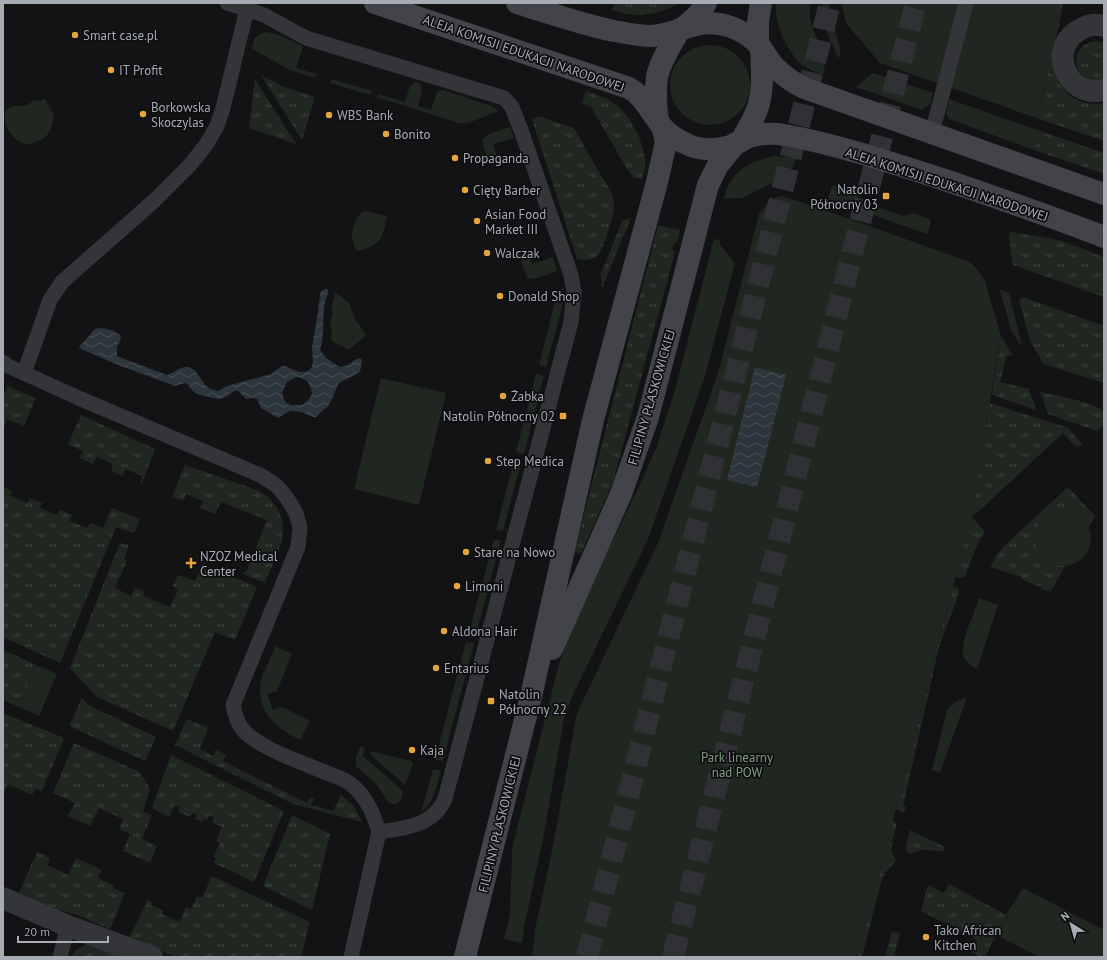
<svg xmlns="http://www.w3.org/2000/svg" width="1107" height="960" viewBox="0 0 1107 960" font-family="'PT Sans',sans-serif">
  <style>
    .grass { fill: url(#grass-tufts) }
    .green { fill: #202720 }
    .water { fill: url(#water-waves); fill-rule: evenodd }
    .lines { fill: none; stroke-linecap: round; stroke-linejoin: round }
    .highway-tunnel { stroke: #303135; stroke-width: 22; stroke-dasharray: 22 11; stroke-linecap: butt }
    .lane { stroke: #343539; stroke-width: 15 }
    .street { stroke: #343539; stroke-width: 22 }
    .secondary { stroke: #434449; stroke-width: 22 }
    .poi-dot { fill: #e4a53c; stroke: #0e0e10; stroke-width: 1.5 }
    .labels { text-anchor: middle; stroke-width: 3.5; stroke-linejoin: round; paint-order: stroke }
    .poi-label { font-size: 13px; fill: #a6abb4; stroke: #0e0e10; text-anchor: start }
    .street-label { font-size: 13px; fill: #a6abb4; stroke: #0e0e10 }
    .park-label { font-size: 13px; fill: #7e9e7f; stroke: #0e0e10 }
  </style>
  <defs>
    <pattern id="grass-tufts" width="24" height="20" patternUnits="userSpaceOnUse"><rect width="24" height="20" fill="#202720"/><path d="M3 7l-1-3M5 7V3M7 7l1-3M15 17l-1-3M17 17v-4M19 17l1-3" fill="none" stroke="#3d443e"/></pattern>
    <pattern id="water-waves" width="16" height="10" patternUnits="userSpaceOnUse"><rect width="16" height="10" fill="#2d363c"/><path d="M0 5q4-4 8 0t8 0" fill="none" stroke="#485056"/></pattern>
  </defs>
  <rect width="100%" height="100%" fill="#131315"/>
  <g class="grass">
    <path d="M615,3h63c-19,13 -44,15 -66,7z"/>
    <path d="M1059,3h4l-10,53c-2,28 22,54 51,47v38l-65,-22z"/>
    <path d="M1095,41l9,2v36c-31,8 -39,-33 -9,-38z"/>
    <polygon points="261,75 284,87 315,97 302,140"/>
    <polygon points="255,79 296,144 249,128"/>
    <path d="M586,91c12,4 23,8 33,16 15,13 35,54 22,72l-7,-1 -7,-9 -36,-62 -9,-4z"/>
    <path d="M537,117h4l33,11 29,51c6,8 12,18 11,28 0,9 -11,42 -16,48 -5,6 -14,5 -21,4l-45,-140z"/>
    <polygon points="1037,130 1104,153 1104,174 1034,150"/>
    <polygon points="631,218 602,288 601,274 622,221"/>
    <polygon points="658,225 680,230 677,242 674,243 672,249 675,252 613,482 582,551 579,554 577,553 575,550"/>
    <polygon points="1010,232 1042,237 1062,241 1104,257 1104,297 1013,265 1009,239"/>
    <polygon points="1023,297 1104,326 1104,383 1044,364 1030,341 1019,300"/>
    <polygon points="1001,336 1013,356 1007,355 1000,382 1029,389 1036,410 992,395"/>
    <polygon points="8,385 16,390 36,398 24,426 7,419 3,429 3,396"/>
    <path d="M1040,392c14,3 56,10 64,20v12l-7,7 -49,-17z"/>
    <polygon points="990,403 1068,428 1082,444 1080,446 1076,447 1063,433 980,510 971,516 985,532 978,543 965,576 961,578 955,577 971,516"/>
    <polygon points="81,415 155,449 142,484 140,483 142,476 126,469 122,476 111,471 113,464 97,457 93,464 80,458 83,451 68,444"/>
    <polygon points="185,465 257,490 268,497 277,508 282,520 283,533 282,542 265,583 243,574 243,572 246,572 267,520 221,502 215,514 200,508 203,501 186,494 183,501 172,497"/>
    <polygon points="3,487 12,491 10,495 27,503 30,498 42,503 40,508 57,515 60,510 72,515 70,521 87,528 90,523 103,528 112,508 140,519 134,533 116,527 60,663 3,637"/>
    <path d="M1068,487l27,29 -6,11c-14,-24 -42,-22 -53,3l24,36h5l-14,26 -10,-3v-2l-20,-8v-2l-30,-10 5,-11 8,-10z"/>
    <polygon points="120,543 129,545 124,559 127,561 115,588 131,596 135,588 144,592 143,596 170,607 178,589 173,586 178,575 195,581 202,564 257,587 235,640 215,632 173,731 97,697 70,668"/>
    <polygon points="953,586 958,588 959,593 939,647 903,806 906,807 904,813 896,809"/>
    <polygon points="3,650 36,665 19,707 3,700"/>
    <polygon points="82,698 90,706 156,737 145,761 69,726"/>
    <polygon points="3,713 64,738 42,791 35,789 32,795 8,784 3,795"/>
    <polygon points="187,719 208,728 200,749 213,756 216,749 226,755 223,761 307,803 310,797 314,799 311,805 333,811 341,795 354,806 362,822 293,804 175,745"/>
    <polygon points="74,743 140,772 150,789 143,812 152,815 142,839 157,846 150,863 123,851 130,834 119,829 123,819 99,808 90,826 68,816 75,803 53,793"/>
    <polygon points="171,755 284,811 254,882 214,863 216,858 213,857 220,843 216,841 222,827 212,822 214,817 209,815 207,820 203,819 202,822 195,819 197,815 193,813 190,817 178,812 180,807 175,805 169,817 152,808"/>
    <polygon points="292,815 330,834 312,910 263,886"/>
    <polygon points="893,821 897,823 892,841 893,841 891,850 896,861 889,868 882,878 862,957 858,957"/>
    <polygon points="910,830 945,847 944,851 923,850 908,854 906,848"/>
    <polygon points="37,852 50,858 47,865 68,875 76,858 102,870 98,878 114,886 113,888 125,893 110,929 77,915 17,897"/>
    <polygon points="212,876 310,922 301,957 176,957 129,937 148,900 152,902 151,905 163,910 162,914 180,922 186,907 191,909 197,896 202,898"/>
    <polygon points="949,884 1006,915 985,957 981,957 971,952 977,940 921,911 928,885 944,893"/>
    <polygon points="892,931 900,933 894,957 885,957"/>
    <polygon points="87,944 130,957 70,957 77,949"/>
  </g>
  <g class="green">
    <path d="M776,3h34c-1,11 1,23 6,34 6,15 12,21 7,38 -8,-3 -16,-6 -23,-12 -13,-13 -27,-41 -24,-60z"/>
    <polygon points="822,3 829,3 840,49 840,56 838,58 823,23"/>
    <polygon points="841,3 1059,3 1039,119 880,63 846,23"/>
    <path d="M266,32l13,3 24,11 -7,22 20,6 -1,4 -25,-8 -38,-21c1,-10 4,-14 14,-17z"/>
    <circle cx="710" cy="85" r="40"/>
    <polygon points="873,73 933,93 930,104 922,110 856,87"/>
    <polygon points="332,79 372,91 370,95 330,83"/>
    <path d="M418,82c8,6 2,15 0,24l13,4 6,-18 6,-2 48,16 8,5 -31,12h-9l-82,-26 1,-3 27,8c3,-8 3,-19 13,-20z"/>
    <path d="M45,99l9,17c-1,4 -2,11 -4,15 -2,4 -7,8 -11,10 -4,1 -8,3 -12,3 -13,1 -27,-23 -21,-34 7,-8 19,1 28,-10l5,1z"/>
    <polygon points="949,99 1037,130 1034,150 949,119 946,113"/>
    <polygon points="510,127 514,138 493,144 498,160 489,163 483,145 483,139 489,134"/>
    <path d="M774,156l23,2 -7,14 -7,5 -38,20 -6,1 -15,1c4,-26 26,-38 50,-43z"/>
    <path d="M832,186c5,-1 18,3 22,6 4,3 5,8 9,10l37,13 3,1 10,-3 17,6 1,4 -4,11 -99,-35z"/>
    <path d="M782,196l31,10 157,56 8,8 7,11 16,55 -30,180 -113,441h-326l3,-27 19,-89 23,-128 81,-170 61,-173 40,-156c7,-9 12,-16 23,-18z"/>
    <path d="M365,211l22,5c-4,22 -6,30 -31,35 -1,-5 -4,-10 -4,-15 0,-8 5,-23 13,-25z"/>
    <polygon points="714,239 720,240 720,245 735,263 705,376 648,539 572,697 564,719 543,839 524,928 522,943 504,939 510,915 512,852 514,840 559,664 571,631 585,599 643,478 657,446 675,390"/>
    <polygon points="526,247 532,264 553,257 557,271 534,279 527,278 517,250"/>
    <polygon points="563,288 563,303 546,367 539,365 557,293"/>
    <polygon points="333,290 349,303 355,319 366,335 349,350 332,341 331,338 332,331 330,322 333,313 331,308 335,294"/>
    <polygon points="1000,290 1009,292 1022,345 1020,345 1011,330"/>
    <polygon points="536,374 544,376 524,454 516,452"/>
    <polygon points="381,378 446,393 419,505 354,489"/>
    <polygon points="514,460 521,462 503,531 496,530"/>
    <circle cx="1063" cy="538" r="28"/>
    <polygon points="494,539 501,540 476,635 469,633"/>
    <path d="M979,598l19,7 -21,64c-21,-10 -14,-27 -8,-44 4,-9 7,-18 10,-27z"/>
    <polygon points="466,642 474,643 443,761 435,760"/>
    <path d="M276,646l16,8 -15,37 -10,3 6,16 9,-3 28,14 -10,19c-27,-13 -48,-33 -37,-66 4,-9 9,-19 13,-28z"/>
    <polygon points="36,665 57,674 39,716 19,707"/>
    <polygon points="967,697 940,773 932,770 947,710 955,702"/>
    <path d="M361,746l4,3 -2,7 40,35c-1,8 -4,16 -14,12l-12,-18 -21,-19v-9z"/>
    <polygon points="371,751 411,761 413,764 405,785 370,754"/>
    <path d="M433,769l8,2c-5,17 -6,29 -20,42z"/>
    <polygon points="1023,888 1104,930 1104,957 1039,957 996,935 1006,915"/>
  </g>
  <g class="water">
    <path d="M325,289h3c1,5 -2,8 -3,13 -3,16 0,32 -5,48l7,9 13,8c10,-1 12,-7 20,-9l2,2 -2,12 -21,11 -10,22 -13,12h-3l-12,-5 -11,-1 -12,7 -17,-10 -4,-9 -5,-1 -6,1 -9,-9c-6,2 -10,7 -16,9 -3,1 -25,-5 -27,-7 -4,-3 -4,-7 -9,-9l-10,3 -57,-21 -39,-17 1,-2 15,-17c8,-2 18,1 25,6l1,4 -4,8v9l50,19c6,-2 12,-7 18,-8 10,-1 14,10 19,16 3,5 8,7 14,8l9,-5 44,-12 11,-8c9,0 14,8 23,6 4,-1 6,-3 7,-6 2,-6 0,-13 0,-19 3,-17 6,-34 8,-52l1,-4zM296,377c11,1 15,7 16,17 -4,8 -9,12 -18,11 -2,0 -4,0 -6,-1 -4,-2 -5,-8 -6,-11l5,-11z"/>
    <polygon points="755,367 786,375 757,487 727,480"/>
  </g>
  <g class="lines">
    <g class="highway-tunnel">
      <polyline points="587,957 830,3"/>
      <polyline points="673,957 916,3"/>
    </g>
    <g class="lane">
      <path d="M247,9l17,6 42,23 198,60 8,9 9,23 50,145 3,17 -3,30 -126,477c-12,27 -40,29 -66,33"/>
      <polyline points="932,133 966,3"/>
      <path d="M3,362l5,4 73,33 181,77 15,10 10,12 9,15 4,14 -2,20 -65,158c2,9 4,18 10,25 17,19 61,33 84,43 8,3 18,6 25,12 15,13 21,28 27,47l-28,125"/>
      <polyline points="24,373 50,300 62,282 155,200 189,166 206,145 217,126 223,108 247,9 227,3"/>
      <polyline points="60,957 68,926"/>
    </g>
    <g class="street">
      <path d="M1104,26c-7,-2 -14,-2 -21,2 -37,16 -19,71 21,62"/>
      <polyline points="3,898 68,926 152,957"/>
    </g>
    <g class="secondary">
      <path d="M375,3l254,85c14,8 19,20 29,33 8,13 22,21 36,26 14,4 29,2 42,-3 4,-2 9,-5 13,-7 12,-4 24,-4 36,-2 55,10 110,29 163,46 52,18 105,36 156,56"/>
      <path d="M517,3c32,10 64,21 97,28 12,2 25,5 36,5 31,-1 47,-21 81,-9 11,4 22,11 29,20 6,7 10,16 17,22 8,8 17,14 27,19l300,106"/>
      <path d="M684,27c9,-7 17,-14 22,-24"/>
      <polyline points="758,44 758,22 761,3"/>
      <path d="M658,121c-2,-14 -3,-29 -1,-44 3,-16 15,-33 23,-48"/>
      <path d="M741,141c5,-10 12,-20 16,-31 7,-20 5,-41 4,-62"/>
      <polyline points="552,649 621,494 648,417 708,185 718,165 736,143"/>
      <polyline points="465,957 532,692 593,420 657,182 666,142 663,129"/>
    </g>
  </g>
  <g class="poi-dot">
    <circle cx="75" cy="35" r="4"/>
    <circle cx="111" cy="70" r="4"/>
    <circle cx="143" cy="114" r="4"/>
    <circle cx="329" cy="115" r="4"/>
    <circle cx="386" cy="134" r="4"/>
    <circle cx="455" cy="158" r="4"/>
    <circle cx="465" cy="190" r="4"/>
    <rect x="882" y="192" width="8" height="8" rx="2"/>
    <circle cx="477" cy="221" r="4"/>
    <circle cx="487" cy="253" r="4"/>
    <circle cx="500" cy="296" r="4"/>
    <circle cx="503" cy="396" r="4"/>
    <rect x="559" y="412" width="8" height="8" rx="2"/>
    <circle cx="488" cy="461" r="4"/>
    <circle cx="466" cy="552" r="4"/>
    <path d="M189 557h4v4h4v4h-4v4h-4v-4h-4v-4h4z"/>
    <circle cx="457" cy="586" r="4"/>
    <circle cx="444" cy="631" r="4"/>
    <circle cx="436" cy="668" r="4"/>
    <rect x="487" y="697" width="8" height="8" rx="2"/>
    <circle cx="412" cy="750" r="4"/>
    <circle cx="926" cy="937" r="4"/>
  </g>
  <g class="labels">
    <g class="poi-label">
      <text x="83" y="40">Smart case.pl</text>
      <text x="119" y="75">IT Profit</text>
      <text x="151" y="112">Borkowska<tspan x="151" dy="15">Skoczylas</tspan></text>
      <text x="337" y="120">WBS Bank</text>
      <text x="394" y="139">Bonito</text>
      <text x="463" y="163">Propaganda</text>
      <text x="878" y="194" text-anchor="end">Natolin<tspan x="878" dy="15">Północny 03</tspan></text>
      <text x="473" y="195">Cięty Barber</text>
      <text x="485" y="219">Asian Food<tspan x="485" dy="15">Market III</tspan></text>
      <text x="495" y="258">Walczak</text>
      <text x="508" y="301">Donald Shop</text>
      <text x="511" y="401">Żabka</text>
      <text x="555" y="421" text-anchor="end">Natolin Północny 02</text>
      <text x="496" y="466">Step Medica</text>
      <text x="474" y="557">Stare na Nowo</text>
      <text x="200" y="561">NZOZ Medical<tspan x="200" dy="15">Center</tspan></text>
      <text x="465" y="591">Limoni</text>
      <text x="452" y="636">Aldona Hair</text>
      <text x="444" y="673">Entarius</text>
      <text x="499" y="699">Natolin<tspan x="499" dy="15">Północny 22</tspan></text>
      <text x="420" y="755">Kaja</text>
      <text x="934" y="935">Tako African<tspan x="934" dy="15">Kitchen</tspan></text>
    </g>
    <g class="street-label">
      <text transform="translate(524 53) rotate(19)" y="5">ALEJA KOMISJI EDUKACJI NARODOWEJ</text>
      <text transform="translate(947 184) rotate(18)" y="5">ALEJA KOMISJI EDUKACJI NARODOWEJ</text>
      <text transform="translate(651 397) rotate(-74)" y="5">FILIPINY PŁASKOWICKIEJ</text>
      <text transform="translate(499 824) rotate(-76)" y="5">FILIPINY PŁASKOWICKIEJ</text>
    </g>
    <g class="park-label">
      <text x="737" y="762">Park linearny<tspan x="737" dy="15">nad POW</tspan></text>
    </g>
  </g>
  <rect width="1107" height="960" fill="none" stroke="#a6abb4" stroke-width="8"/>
  <g transform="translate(1071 924) rotate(323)" stroke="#0e0e10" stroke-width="3" paint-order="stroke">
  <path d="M0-3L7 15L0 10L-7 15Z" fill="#a6abb4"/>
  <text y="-6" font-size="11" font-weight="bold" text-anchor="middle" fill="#a6abb4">N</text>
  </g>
  <path d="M18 936v6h90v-6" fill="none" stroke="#a6abb4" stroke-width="2"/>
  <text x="24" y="936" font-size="12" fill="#a6abb4" stroke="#0e0e10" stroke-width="3" paint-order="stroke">20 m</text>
</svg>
